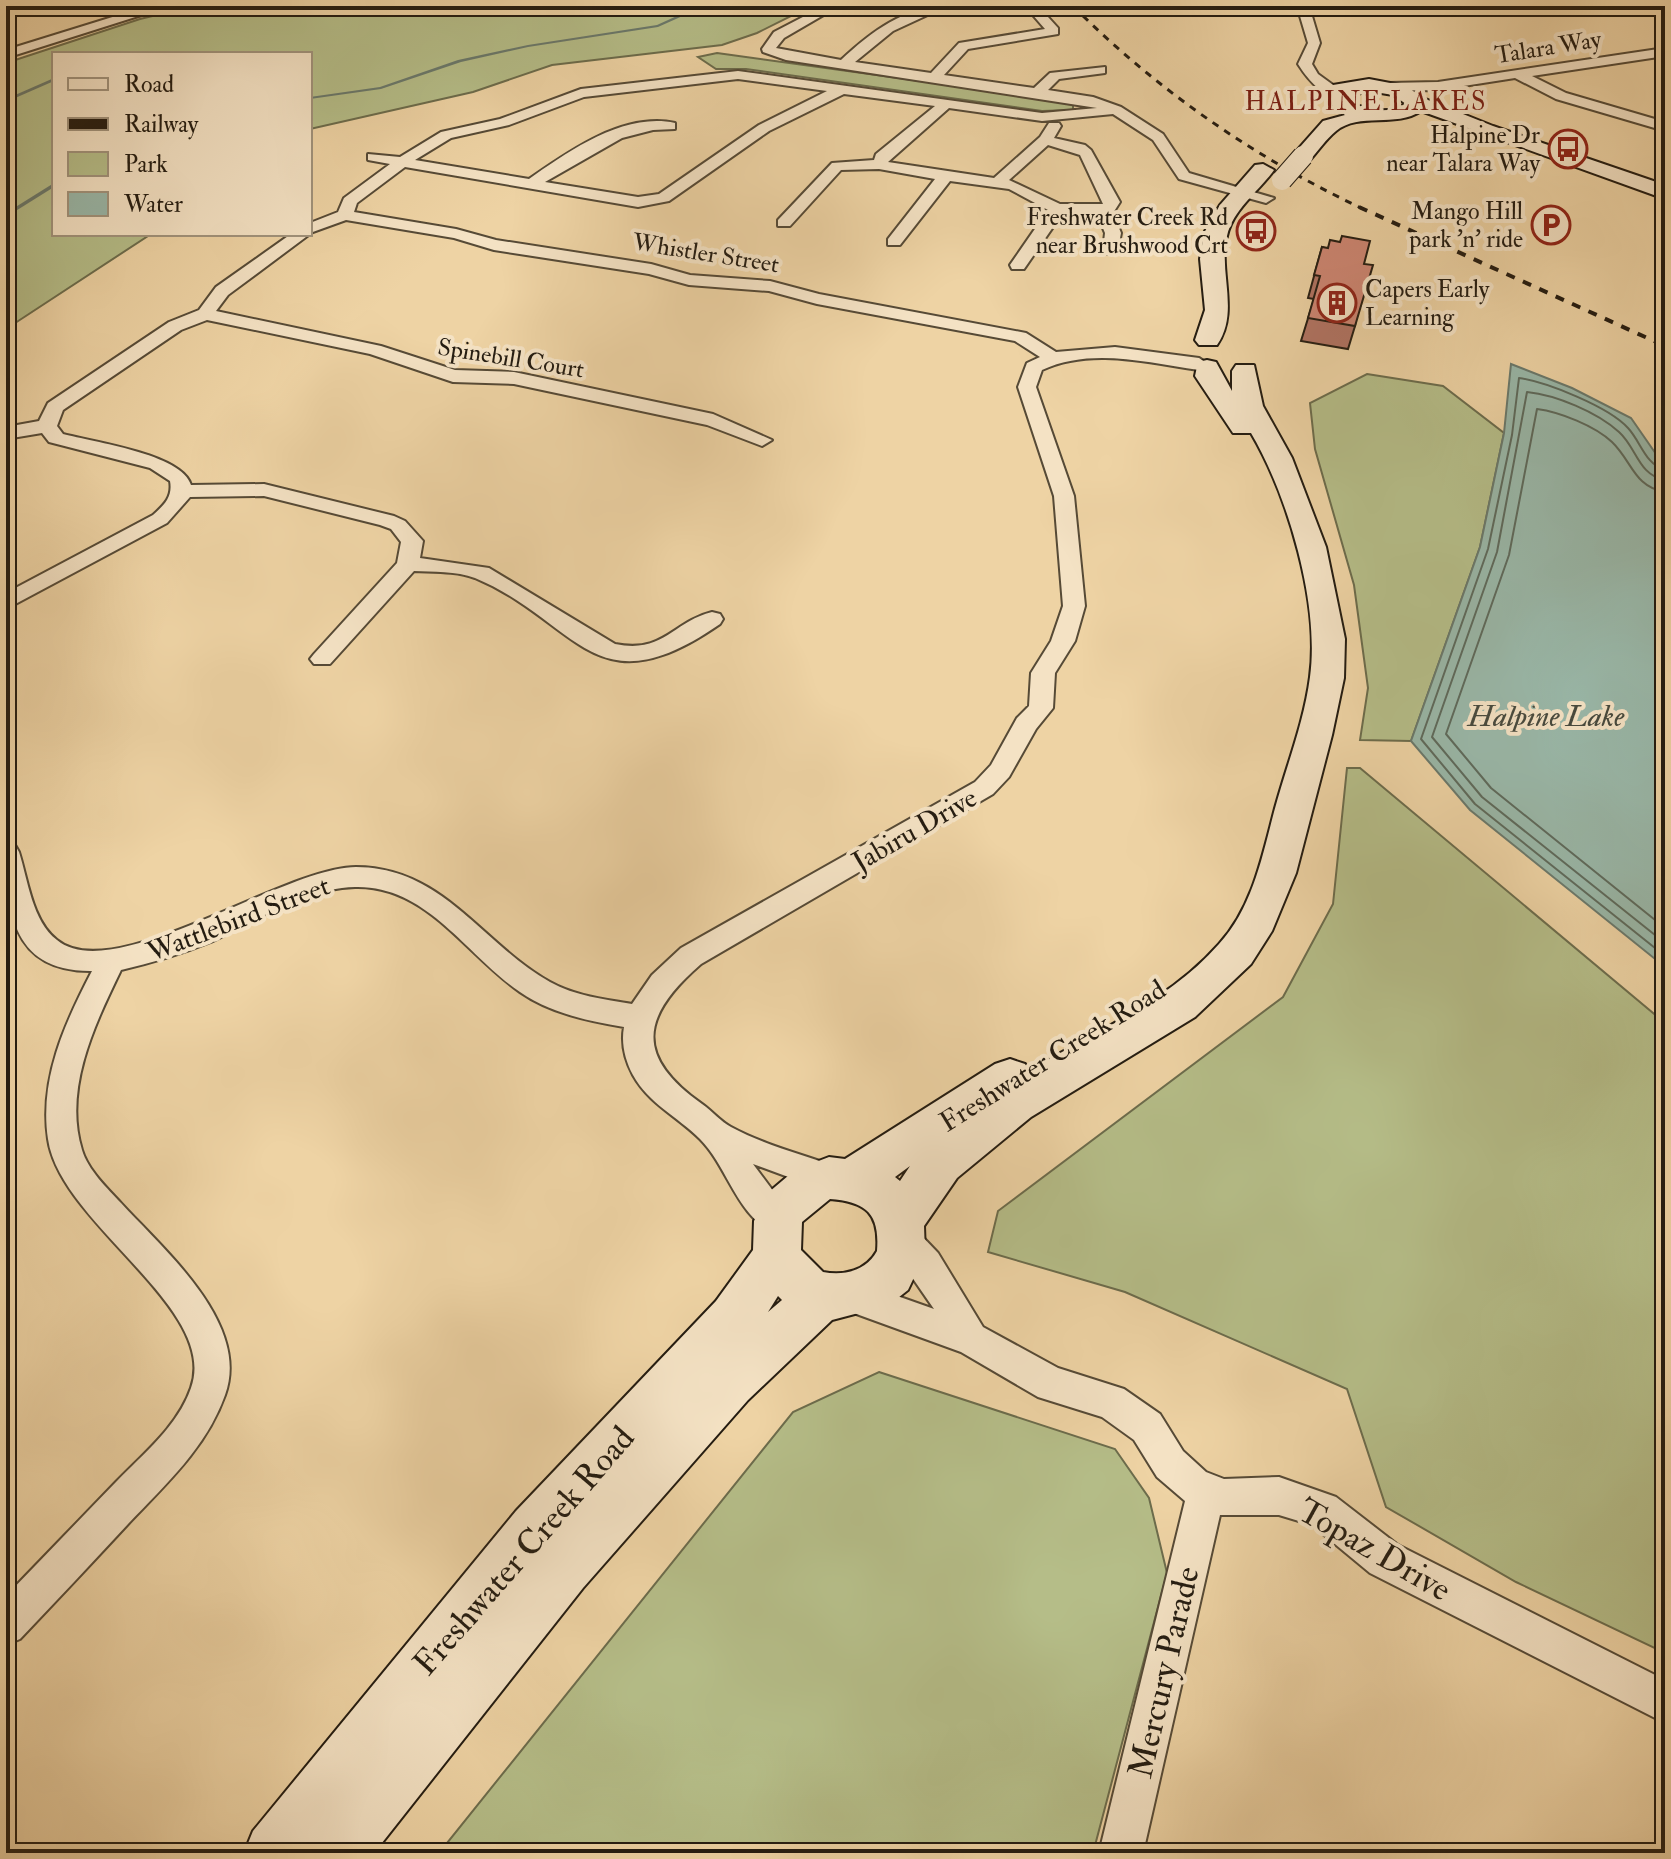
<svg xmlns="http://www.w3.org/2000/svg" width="1671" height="1859" viewBox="0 0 1671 1859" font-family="'IM FELL Double Pica',serif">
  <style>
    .green { fill: #b5bd88; stroke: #6c6c4c; stroke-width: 2 }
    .water { fill: #99b7a8; stroke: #6a796c; stroke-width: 2 }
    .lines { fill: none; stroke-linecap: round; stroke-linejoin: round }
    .shore { stroke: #5e6a5c; stroke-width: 2 }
    .stream { fill: #6a796c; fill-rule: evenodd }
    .minor-casing { stroke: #564a36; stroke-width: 4 }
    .secondary-casing { stroke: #241c11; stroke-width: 4 }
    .minor { fill: #f4e2c4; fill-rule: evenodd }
    .secondary { fill: #f4e2c4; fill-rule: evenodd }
    .rail-far1 { stroke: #241c11; stroke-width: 3; stroke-dasharray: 7 7; stroke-linecap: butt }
    .rail { stroke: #241c11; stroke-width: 4; stroke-dasharray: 9 9; stroke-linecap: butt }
    .secondary-bridge-casing { stroke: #241c11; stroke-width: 22; stroke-linecap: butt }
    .secondary-bridge { stroke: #f4e2c4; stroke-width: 20 }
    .wall { fill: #b17363; stroke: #241c11; stroke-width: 2 }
    .building { fill: #ce8673; stroke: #241c11; stroke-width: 2 }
    .labels { text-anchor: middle; stroke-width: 8; stroke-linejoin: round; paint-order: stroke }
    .far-street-label { font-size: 24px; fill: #241c11; stroke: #f4e2c4 }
    .far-poi-label { font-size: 24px; fill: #241c11; stroke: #f4e2c4; text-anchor: end }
    .far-neighbourhood-label { font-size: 26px; letter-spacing: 2px; fill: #7a1f14; stroke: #f4e2c4 }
    .street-label { font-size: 28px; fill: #241c11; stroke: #f4e2c4 }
    .water-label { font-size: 30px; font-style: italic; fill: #474a3e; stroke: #f4e2c4 }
    .near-street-label { font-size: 34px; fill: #241c11; stroke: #f4e2c4 }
  </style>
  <rect width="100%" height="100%" fill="#eed3a4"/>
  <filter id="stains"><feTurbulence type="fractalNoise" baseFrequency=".0025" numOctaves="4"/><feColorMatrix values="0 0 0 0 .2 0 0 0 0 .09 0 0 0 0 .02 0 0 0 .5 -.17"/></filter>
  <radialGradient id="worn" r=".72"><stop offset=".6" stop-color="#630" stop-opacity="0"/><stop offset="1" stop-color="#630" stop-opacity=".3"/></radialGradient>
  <g class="green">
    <path d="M220,6h200c36,17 82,1 121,0 90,-2 180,0 270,0l-54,27 -35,12 -170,20 -79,27 -163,37v-75h-256v180h97l-145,95v-266l134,-44 46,-11 9,5 23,-3z"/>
    <polygon points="717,53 1073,102 1073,110 1042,111 746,69 716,69 698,57"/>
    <polygon points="1367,374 1443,386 1504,433 1480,547 1411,741 1360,740 1368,688 1354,585 1315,449 1310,403"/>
    <polygon points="1347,768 1360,768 1665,1023 1665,1653 1516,1582 1386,1507 1347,1389 1125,1292 988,1252 998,1211 1283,997 1333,904"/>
    <polygon points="879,1372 1115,1449 1149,1498 1167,1573 1093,1853 439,1853 793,1412"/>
  </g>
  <polygon class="water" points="1511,364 1572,388 1631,418 1665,467 1665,967 1470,810 1411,741 1480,547 1504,433"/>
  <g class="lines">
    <g class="shore">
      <path d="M1665,470c-20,-6 -24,-28 -37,-42 -19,-21 -81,-46 -109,-50l-7,57 -24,114 -67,190 54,65 190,152"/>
      <path d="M1665,480c-27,-5 -28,-32 -46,-48 -22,-20 -63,-37 -92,-40l-30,160 -65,185 50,60 183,146"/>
      <path d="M1665,492c-31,-5 -33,-31 -53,-50 -17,-16 -52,-30 -75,-33l-28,146 -63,179 45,54 174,140"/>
    </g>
    <g class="stream">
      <polygon points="699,6 705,6 658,27 528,47 461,62 381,89 310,99 310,97 380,87 458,60 528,45 657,25"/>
      <polygon points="54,78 54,81 6,102 6,99"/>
      <polygon points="54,183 54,187 6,217 6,213"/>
    </g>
    <defs>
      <g id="minor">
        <polygon points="148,6 170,6 6,58 6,50"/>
        <path d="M824,6h15l-55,32 -8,10 65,12c30,-28 64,-54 106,-54l-54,25 -38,31 76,11 28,-30 86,-14 -20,-23h13l20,22v6l-90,15 -24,26 90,13 16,-15 55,-6v6l-46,6 -11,11 45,7 28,10 42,27 26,39 85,25 -8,5 -87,-24 -26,-39 -40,-26 -71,7 -93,-13 -61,54 106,16 46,-41 9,-14h10l2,3 -7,12 31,7 6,5 29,52 -7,11 8,20 -4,21h-12l-2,-3 2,-18 -8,-19h-35l-38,55h-12l-2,-4 38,-55 -39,-21 -59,-8 -50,64h-12v-6l47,-60 -56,-10 -38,1 -51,56h-12v-6l54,-57 42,-3 2,-6 59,-48 -91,-12 -75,37 -100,70 -31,6 -233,-40 -48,36 -3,9 102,17 40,11 155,24 39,11 80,6 49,13 207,39 30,19 59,-5 84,11 9,6 -9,6c-52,-7 -107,-23 -157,0l-6,17 38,109 11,110 -10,35 -20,32 -2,35 -17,21 -27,48 -16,17 -292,170c-60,52 -67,92 1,140 10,7 19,18 29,23 33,18 74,28 109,41l5,10 -5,10 -11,4 -76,-28 41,55 -4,11 -12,4c-41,-15 -49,-66 -78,-95 -23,-23 -51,-35 -67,-64 -8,-15 -12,-32 -9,-48 -36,-6 -74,-14 -104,-35 -53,-36 -93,-107 -165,-105 -52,1 -101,36 -147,56 -29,12 -57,20 -87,27 -26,54 -58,119 -39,180 6,20 25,38 39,53 43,47 130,121 104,192 -19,53 -59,89 -97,129 -36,39 -72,77 -108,115l-14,6v-49c37,-38 73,-76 110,-114 27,-28 62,-56 75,-94 29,-80 -131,-164 -143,-249 -9,-60 17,-116 44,-168 -83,1 -86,-65 -86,-129l9,3 4,7c9,28 13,69 38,88 56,47 227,-73 299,-73 87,0 126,77 194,115 25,14 54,17 82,22l20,-29 29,-27 294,-166 16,-17 26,-47 12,-12 2,-33 20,-32 12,-35 -9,-110 -36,-109 9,-24 13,-6 -25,-16 -198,-37 -48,-13 -80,-6 -40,-11 -155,-24 -40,-12 -108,-18 -36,13v-10l28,-11 6,-14 46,-34 -22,-4v-6l32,3 41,-25 59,-13 81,-30 157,-18 304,42 55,-5 -311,-48 -23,-8 -1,-3 12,-17zM738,79l89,12 -68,34 -100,69 -21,3 -93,-15 77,-44 31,-8 22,-1v-6c-51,-11 -106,28 -146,56l-114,-19 36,-22 58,-13 75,-28zM1048,145l32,10 23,49h-43l-51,-24z"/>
        <path d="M1297,6h12l11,37 -8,21 6,10 22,16v6c-18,2 -33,-18 -42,-32l10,-21z"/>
        <polygon points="1665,48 1665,56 1532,76 1566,93 1665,122 1665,131 1556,99 1515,78 1438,90 1388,91 1381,87 1388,83 1438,82"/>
        <path d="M291,234h19l-82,61 -12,16 165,35 74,24 59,2 199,42 59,26 -10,6 -55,-21 -193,-41 -61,-2 -83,-28 -163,-34 -26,10 -118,80 -6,16 6,8c30,8 119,20 128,51l73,-1 130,32 11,5 18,20 -3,17 69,10 126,76c49,10 57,-22 97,-32l8,2 3,5 -3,5c-127,88 -140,-2 -245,-46 -19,-7 -42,-6 -61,-7l-84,93h-16l-4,-5 4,-5 83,-91 4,-21 -10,-13 -11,-4 -116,-29 -74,1 -23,26 -161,86v-16l147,-78c11,-10 20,-18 17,-34l-20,-13 -101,-26 -7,-9 -36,6v-12l33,-6 9,-18 121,-81 30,-12 17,-23z"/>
        <polygon points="904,1226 916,1230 938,1253 983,1327 1058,1368 1124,1389 1160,1414 1183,1451 1206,1472 1224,1479 1279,1477 1336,1497 1398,1545 1665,1680 1665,1723 1370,1573 1312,1525 1279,1515 1220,1515 1143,1853 1099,1853 1185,1501 1157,1477 1134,1440 1102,1417 1038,1397 961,1352 840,1308 835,1296 840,1284 852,1280 934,1309 887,1241 892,1230"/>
      </g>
      <g id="secondary">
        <path d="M1369,79l37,7 17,12 70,28 172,59v14l-244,-88c-25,17 -62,1 -85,20 -10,8 -18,20 -26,29h-14l-4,-4 31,-35 22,-6 -21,-17 9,-13zM1369,91l24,4 13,9c-19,11 -45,7 -61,-7z"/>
        <path d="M1263,164l11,6c-15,21 -41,39 -47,66 -9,36 13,76 -10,109h-18l-4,-5 10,-30 -5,-51 4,-26 16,-28 35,-40z"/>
        <path d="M1207,360l9,2 16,29v-20l4,-6h18l9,41 29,52 34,89 19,92 -1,39 -12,57 -36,138 -24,58 -21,33 -56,53 -164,100 -74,61 -33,48 1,28 -17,36 -19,15 -57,15 -84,80 -165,188 -209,265h-130l9,-22 263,-320 200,-210 37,-51 1,-29 15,-29 26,-22 34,-13 16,2 150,-95 15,-5 15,5 4,7c66,-40 138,-68 190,-127 33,-36 43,-86 55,-132 12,-45 30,-89 36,-135 10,-73 -22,-181 -59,-244h-18l-38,-57 3,-14zM910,1166l-10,15 -5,-4zM830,1199c36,3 50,14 47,52 -11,20 -33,25 -54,21l-22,-22 1,-28zM778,1296l4,4 -14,12z"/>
      </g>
    </defs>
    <use href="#minor" class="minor-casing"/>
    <use href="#secondary" class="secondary-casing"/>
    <use href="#minor" class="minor"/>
    <use href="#secondary" class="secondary"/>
    <path class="rail-far1" d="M1073,6c85,85 181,151 290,203"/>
    <polyline class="rail" points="1359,207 1665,346"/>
    <defs>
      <polyline id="secondary-bridge" points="1282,180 1303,156"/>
    </defs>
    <use href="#secondary-bridge" class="secondary-bridge-casing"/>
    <use href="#secondary-bridge" class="secondary-bridge"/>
  </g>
  <polygon class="wall" points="1322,247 1364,264 1355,326 1348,349 1301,341 1314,299 1308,298"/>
  <polygon class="building" points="1342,236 1370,241 1364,264 1373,265 1355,326 1308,318 1320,276 1314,275 1322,247 1328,248 1330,240 1340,242"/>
  <defs>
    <symbol id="bus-ring" viewBox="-11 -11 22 22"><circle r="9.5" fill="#f4e2c4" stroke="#8f2418" stroke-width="1.5"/><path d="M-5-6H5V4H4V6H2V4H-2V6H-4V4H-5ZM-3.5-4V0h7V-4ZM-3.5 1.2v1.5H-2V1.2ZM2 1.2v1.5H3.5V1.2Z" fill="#8f2418"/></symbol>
    <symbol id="parking-ring" viewBox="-11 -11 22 22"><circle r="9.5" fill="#f4e2c4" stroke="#8f2418" stroke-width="1.5"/><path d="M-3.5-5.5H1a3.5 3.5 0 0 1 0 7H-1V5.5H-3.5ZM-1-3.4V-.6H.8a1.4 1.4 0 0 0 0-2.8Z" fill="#8f2418"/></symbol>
    <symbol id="building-ring" viewBox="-11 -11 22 22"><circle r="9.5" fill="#f4e2c4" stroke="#8f2418" stroke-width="1.5"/><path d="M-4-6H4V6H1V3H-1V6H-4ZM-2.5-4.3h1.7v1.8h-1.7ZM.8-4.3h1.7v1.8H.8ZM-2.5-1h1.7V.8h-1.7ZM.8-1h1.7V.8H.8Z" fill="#8f2418"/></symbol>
  </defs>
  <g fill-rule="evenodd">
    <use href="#bus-ring" x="1546" y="127" width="44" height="44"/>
    <use href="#parking-ring" x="1529" y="203" width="44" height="44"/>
    <use href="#bus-ring" x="1234" y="209" width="44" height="44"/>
    <use href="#building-ring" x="1315" y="281" width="44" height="44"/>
  </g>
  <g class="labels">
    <g class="far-street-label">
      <text transform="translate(1548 47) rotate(-9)" y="8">Talara Way</text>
      <text transform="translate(706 253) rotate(9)" y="8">Whistler Street</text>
      <text transform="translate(511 358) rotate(9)" y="8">Spinebill Court</text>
    </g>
    <g class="far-poi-label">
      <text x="1540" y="143">Halpine Dr<tspan x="1540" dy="28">near Talara Way</tspan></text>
      <text x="1523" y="219">Mango Hill<tspan x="1523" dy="28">park 'n' ride</tspan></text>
      <text x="1228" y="225">Freshwater Creek Rd<tspan x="1228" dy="28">near Brushwood Crt</tspan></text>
      <text x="1365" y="297" text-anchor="start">Capers Early<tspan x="1365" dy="28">Learning</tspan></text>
    </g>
    <g class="far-neighbourhood-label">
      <text x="1366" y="110">HALPINE LAKES</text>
    </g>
    <g class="street-label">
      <text transform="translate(914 829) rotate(-30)" y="10">Jabiru Drive</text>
      <text transform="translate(238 918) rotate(-21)" y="10">Wattlebird Street</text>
      <text transform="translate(1052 1055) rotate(-32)" y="10">Freshwater Creek Road</text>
    </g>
    <g class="water-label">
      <text x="1546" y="726">Halpine Lake</text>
    </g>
    <g class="near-street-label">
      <text transform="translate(1375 1549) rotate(30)" y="12">Topaz Drive</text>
      <text transform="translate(523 1550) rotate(-49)" y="12">Freshwater Creek Road</text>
      <text transform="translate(1163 1672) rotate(-77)" y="12">Mercury Parade</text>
    </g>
  </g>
  <rect width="1671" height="1859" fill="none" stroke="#eed3a4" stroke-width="32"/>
  <rect x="8" y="8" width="1655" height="1843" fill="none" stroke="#241c11" stroke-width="4"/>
  <rect x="16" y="16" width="1639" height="1827" fill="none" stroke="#241c11" stroke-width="2"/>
  <rect x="52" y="52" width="260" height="184" fill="#f4e2c4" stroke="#a1937c" stroke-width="2"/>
  <rect x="68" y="78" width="40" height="12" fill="#f4e2c4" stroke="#a1937c" stroke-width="2"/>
  <text x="124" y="92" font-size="24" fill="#241c11">Road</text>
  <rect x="68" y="118" width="40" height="12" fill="#241c11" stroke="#a1937c" stroke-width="2"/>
  <text x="124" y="132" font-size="24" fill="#241c11">Railway</text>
  <rect x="68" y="152" width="40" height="24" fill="#b5bd88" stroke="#a1937c" stroke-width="2"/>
  <text x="124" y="172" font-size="24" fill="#241c11">Park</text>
  <rect x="68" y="192" width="40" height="24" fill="#99b7a8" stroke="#a1937c" stroke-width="2"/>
  <text x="124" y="212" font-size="24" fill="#241c11">Water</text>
  <rect width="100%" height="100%" filter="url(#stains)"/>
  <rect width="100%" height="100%" fill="url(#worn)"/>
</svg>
